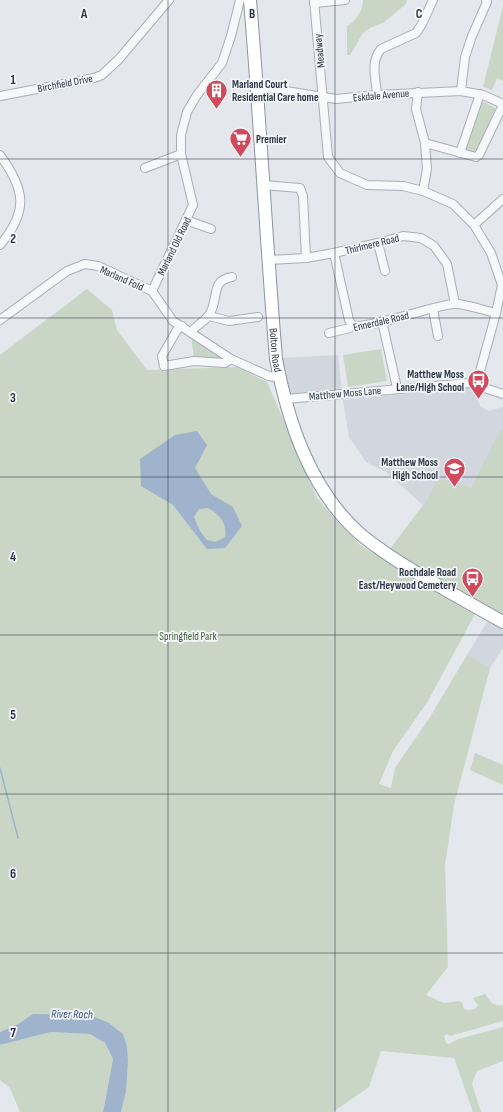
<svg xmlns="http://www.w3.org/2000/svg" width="503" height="1112" viewBox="0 0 503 1112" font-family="'Sofia Sans Condensed',sans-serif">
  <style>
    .built { fill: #d2d6de }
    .green { fill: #c9d6c5 }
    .water { fill: #9fb4cc; fill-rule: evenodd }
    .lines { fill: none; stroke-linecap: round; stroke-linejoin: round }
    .stream { stroke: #9fb4cc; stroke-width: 1.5 }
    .minor-casing { stroke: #a9aeb7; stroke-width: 10 }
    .highway-casing { stroke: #8b94a3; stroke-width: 14 }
    .minor { stroke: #f7f8fa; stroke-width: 8 }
    .highway { stroke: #fff; stroke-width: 12 }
    .grid { fill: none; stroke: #2b3445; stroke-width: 1; stroke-opacity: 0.55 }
    .labels { text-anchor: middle; stroke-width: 3.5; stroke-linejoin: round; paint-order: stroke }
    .street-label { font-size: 11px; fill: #2b3445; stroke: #f4f6f9 }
    .poi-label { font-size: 11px; font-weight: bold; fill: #2b3445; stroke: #f4f6f9; text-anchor: end }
    .park-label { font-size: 11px; fill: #3f6138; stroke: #f4f6f9 }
    .water-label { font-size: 12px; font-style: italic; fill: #34527a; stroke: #f4f6f9 }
    .grid-label { font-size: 13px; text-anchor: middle; font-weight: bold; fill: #2b3445; stroke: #f4f6f9; stroke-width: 3.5; stroke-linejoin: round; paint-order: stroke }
  </style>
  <rect width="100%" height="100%" fill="#e4e7ec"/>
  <g class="built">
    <polygon points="338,355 342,392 290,395 280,358"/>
    <polygon points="469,388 475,393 480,406 488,411 503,407 503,559 390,549 423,505 386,472 366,462 349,437 343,400"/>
    <polygon points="487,622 495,624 503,629 503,648 490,668 467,655"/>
  </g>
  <g class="green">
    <path d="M363,0h44l-1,4 -23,19 -13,5 -7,5 -13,22h-3v-29c8,-3 17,-17 16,-26z"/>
    <polygon points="503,6 503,81 497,78 492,90 483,87"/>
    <polygon points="481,101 494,107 495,110 477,151 475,153 465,150"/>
    <path d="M87,289l25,21 5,20 30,40 90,-3 30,15 50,116 20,23 23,24 115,69 -47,87 -35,50 -14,33 12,4 4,-20 35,-51 37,-62 23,13 -36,137 -9,60 3,102 -22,28 18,8 15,-2 3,2 2,6 4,1 7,-1 3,-4 -5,-7 12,-4c5,7 8,13 18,11v16l-53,15 -3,-2 -3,2 2,7 3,1 9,-5 45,-12v34l-26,10 -5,13 9,28h-8l-19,-54 -73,-7 -12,36 -36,25h-212l5,-20 1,-45 -94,-33 -15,10 -18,8v-677z"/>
    <polygon points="191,336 223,359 194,358"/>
    <polygon points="381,349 387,381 348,387 343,355"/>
    <polygon points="501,429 503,430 503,616 390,549 424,505 438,478 471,488"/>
    <polygon points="475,753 503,765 503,785 470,770"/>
    <polygon points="51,1032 90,1034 105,1043 113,1059 103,1112 20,1112 10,1088 0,1080 0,1045"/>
  </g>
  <g class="water">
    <path d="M197,431l10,14 -12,23 16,26 22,13 9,19 -17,22 -18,1 -34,-44 -32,-19 -1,-27 35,-24zM208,508c12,7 19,15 17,29l-9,5 -9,-2 -7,-9 -6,-14 5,-8z"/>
    <polygon points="33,1014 90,1015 109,1023 123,1034 127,1047 128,1061 126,1092 121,1112 103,1112 113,1059 105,1043 90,1034 51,1032 0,1045 0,1032 18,1024"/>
  </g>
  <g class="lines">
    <polyline class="stream" points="0,768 18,838"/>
    <defs>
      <g id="minor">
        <polyline points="314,0 328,157 340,173 367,185 403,186 423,191 453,204 474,225 491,253 502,285 496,313 476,386"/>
        <polyline points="314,3 345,0"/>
        <polyline points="258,88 267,88 336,99 377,95 461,91 483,95 503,104"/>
        <polyline points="461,91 465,57 472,36 487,2 486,0"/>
        <polyline points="418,92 416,109 425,143 427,169 423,191"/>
        <path d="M377,95c-1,-16 -7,-33 4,-46l35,-16 6,-9 11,-24"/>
        <polyline points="0,96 94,78 102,75 119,59 169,0"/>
        <polyline points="425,143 476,157 479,155 503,105"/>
        <polyline points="460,153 480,94"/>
        <path d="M0,155c25,34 29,56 0,90"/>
        <polyline points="145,168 181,154"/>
        <polyline points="263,185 300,188 303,196 306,258"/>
        <polyline points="186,220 211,229"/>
        <polyline points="474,225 503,199"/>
        <polyline points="378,243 385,271"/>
        <polyline points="334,253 349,320 352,325"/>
        <polyline points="269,260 306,258 334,253 378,243 403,236 421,238 434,246 447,264 455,304"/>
        <polyline points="152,291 193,205 181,154 181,135 187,112 197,95 222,63 231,36 240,0"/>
        <polyline points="433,309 438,336"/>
        <polyline points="209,316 229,321 258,317"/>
        <polyline points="0,320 67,271 85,264 98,266 152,291 173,321 231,359 269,376 275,377 280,376"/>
        <polyline points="382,321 397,388"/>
        <polyline points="182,326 177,330 162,356 164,366 194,361 225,363 231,359"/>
        <path d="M191,332c5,-6 14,-11 18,-17 11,-16 0,-34 23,-38"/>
        <path d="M329,333l21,-5 2,-3c13,6 82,-20 102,-21 9,-1 32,7 42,9"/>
        <polyline points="286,399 469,383 503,394"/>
      </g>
      <g id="highway">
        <path id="s1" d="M250,0c10,119 16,239 26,359 12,63 34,130 83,174 19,16 41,30 63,43 27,16 54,31 81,46"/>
      </g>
    </defs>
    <use href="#minor" class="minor-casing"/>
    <use href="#highway" class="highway-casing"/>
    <use href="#minor" class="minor"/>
    <use href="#highway" class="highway"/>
  </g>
  <path class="grid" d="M168,0v1112M335,0v1112M0,159h503M0,318h503M0,477h503M0,635h503M0,794h503M0,953h503"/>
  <defs>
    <symbol id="building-pin" viewBox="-11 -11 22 30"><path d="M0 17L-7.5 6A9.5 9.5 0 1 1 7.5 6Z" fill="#d1495b" stroke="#f4f6f9"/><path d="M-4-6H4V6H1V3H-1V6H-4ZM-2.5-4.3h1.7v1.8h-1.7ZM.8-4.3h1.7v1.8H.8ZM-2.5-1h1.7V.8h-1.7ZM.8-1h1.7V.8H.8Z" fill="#fff"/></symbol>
    <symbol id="supermarket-pin" viewBox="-11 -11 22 30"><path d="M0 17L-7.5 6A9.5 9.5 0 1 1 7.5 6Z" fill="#d1495b" stroke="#f4f6f9"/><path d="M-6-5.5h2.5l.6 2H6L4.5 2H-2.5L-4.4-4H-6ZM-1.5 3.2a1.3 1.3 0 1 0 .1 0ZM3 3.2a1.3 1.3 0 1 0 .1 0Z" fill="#fff"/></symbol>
    <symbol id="bus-pin" viewBox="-11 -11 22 30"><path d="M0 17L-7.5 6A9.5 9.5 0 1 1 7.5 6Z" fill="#d1495b" stroke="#f4f6f9"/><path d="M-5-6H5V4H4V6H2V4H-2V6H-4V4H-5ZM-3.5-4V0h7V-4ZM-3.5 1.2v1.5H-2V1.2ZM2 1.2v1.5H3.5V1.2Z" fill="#fff"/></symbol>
    <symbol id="school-pin" viewBox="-11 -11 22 30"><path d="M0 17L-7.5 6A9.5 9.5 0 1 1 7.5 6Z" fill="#d1495b" stroke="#f4f6f9"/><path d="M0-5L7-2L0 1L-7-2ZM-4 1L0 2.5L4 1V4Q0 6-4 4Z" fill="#fff"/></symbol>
  </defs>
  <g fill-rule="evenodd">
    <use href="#building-pin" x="204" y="78" width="25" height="34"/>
    <use href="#supermarket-pin" x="228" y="126" width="25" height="34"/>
    <use href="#bus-pin" x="466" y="368" width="25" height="34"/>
    <use href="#school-pin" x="442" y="456" width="25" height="34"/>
    <use href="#bus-pin" x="460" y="566" width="25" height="34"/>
  </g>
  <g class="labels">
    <g class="street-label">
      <text transform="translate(319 51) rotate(-96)" y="4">Meadway</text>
      <text transform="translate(65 83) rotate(-11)" y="4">Birchfield Drive</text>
      <text transform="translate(381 95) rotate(-5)" y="4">Eskdale Avenue</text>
      <text transform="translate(372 244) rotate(-14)" y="4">Thirlmere Road</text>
      <text transform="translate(174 246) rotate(-64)" y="4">Marland Old Road</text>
      <text transform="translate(122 278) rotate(24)" y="4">Marland Fold</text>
      <text transform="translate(381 321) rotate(-13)" y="4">Ennerdale Road</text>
      <text dy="4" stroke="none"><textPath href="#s1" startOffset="351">Bolton Road</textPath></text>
      <text transform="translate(345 393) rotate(-5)" y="4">Matthew Moss Lane</text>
    </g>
    <g class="poi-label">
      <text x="232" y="88" text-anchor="start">Marland Court<tspan x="232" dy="13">Residential Care home</tspan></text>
      <text x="256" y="143" text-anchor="start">Premier</text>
      <text x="464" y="378">Matthew Moss<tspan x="464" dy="13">Lane/High School</tspan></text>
      <text x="438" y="466">Matthew Moss<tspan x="438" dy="13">High School</tspan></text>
      <text x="456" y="576">Rochdale Road<tspan x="456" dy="13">East/Heywood Cemetery</tspan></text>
    </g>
    <g class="park-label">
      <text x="188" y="640">Springfield Park</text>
    </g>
    <g class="water-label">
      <text transform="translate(72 1014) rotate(1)" y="4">River Roch</text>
    </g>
  </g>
  <g class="grid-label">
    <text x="84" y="18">A</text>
    <text x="252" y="18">B</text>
    <text x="419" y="18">C</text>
    <text x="13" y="84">1</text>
    <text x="13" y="243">2</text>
    <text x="13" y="402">3</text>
    <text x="13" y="561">4</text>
    <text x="13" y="719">5</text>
    <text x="13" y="878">6</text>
    <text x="13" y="1037">7</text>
  </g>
</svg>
